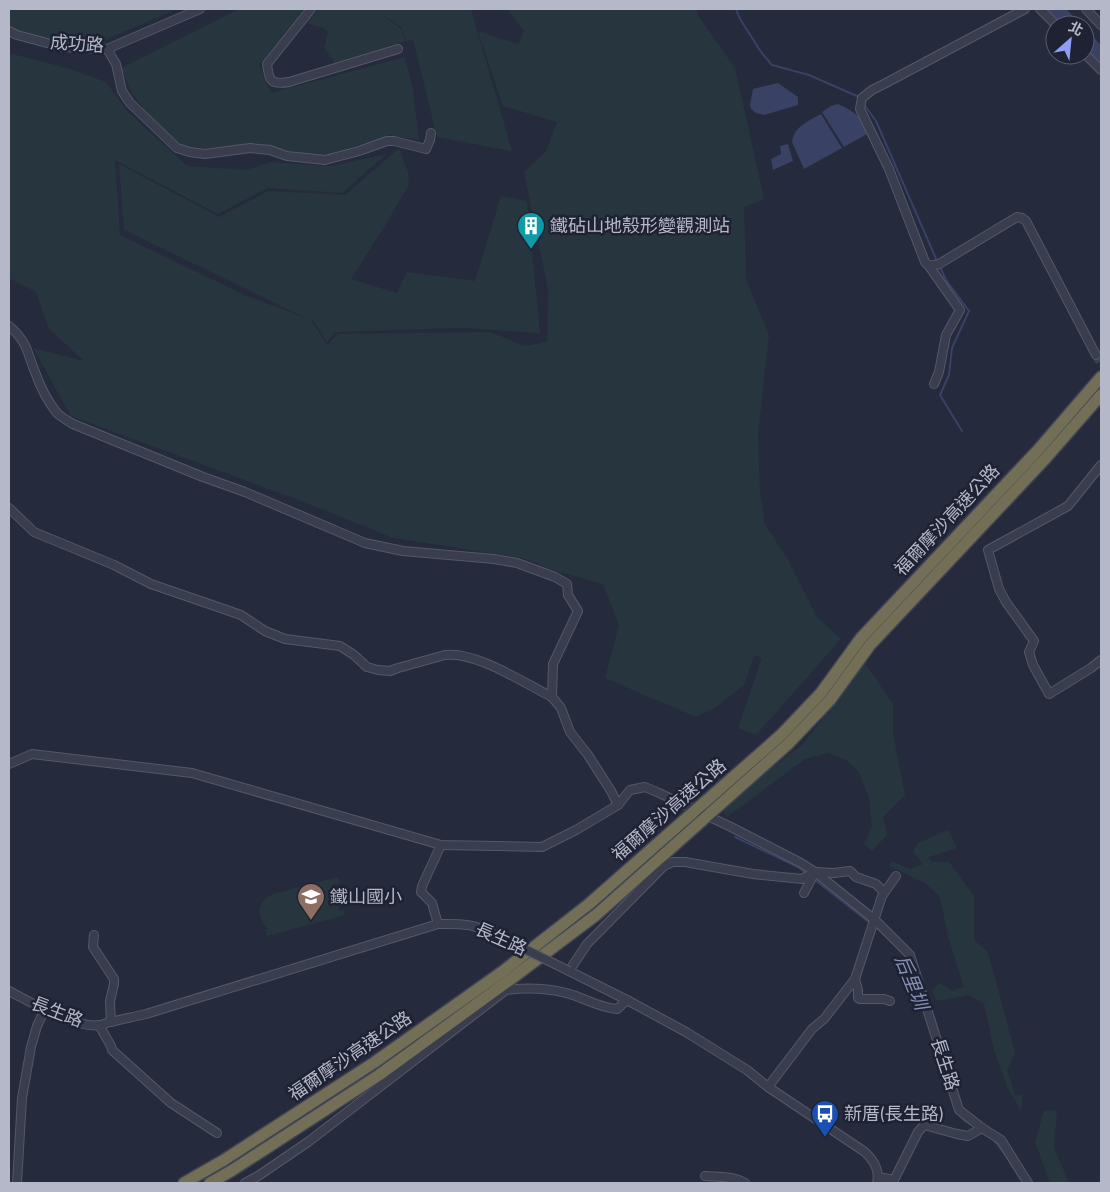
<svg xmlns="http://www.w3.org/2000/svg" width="1110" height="1192" viewBox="0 0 1110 1192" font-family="'Titillium Web','Noto Sans TC',sans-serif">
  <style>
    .green { fill: #27363e }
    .water { fill: #394164 }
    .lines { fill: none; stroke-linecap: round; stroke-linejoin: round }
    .stream { stroke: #394164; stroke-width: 2 }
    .minor-tunnel { stroke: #3b3f52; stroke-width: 8; stroke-dasharray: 8 4; stroke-linecap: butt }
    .minor-casing { stroke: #545868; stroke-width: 10 }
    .highway-casing { stroke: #414555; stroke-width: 14 }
    .minor { stroke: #393d4d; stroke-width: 8 }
    .highway { stroke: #736f56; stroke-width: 11 }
    .minor-bridge-casing { stroke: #545868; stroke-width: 10; stroke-linecap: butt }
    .minor-bridge { stroke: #393d4d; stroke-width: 8 }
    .labels { text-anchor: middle; stroke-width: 5; stroke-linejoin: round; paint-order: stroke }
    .street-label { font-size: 18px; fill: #b5b8c8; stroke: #1e2232 }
    .poi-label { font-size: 18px; fill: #b5b8c8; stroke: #1e2232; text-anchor: start }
    .water-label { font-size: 19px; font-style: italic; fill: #858eb3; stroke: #1e2232 }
  </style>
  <rect width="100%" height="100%" fill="#252a3d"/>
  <g class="green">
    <polygon points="9,9 177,9 93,45 58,41 30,41 9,31"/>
    <polygon points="239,9 304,9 259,65 271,93 405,57 413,91 419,140 390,135 328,155 311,156 253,143 208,149 182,145 150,118 132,93 121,68"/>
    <polygon points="319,9 471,9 512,151 437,137 413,39 407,41 401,27 378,12 401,29 406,41 335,63 324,48 328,32 322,27 319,27 307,23"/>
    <polygon points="507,9 697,9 697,14 735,68 764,199 744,207 746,279 769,335 758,434 760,493 765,525 787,558 817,617 841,639 756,735 738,728 761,660 761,657 756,656 754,657 744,685 716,707 696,717 605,678 619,625 603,584 555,571 523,558 393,538 296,499 71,416 33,348 84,361 49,329 36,292 9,278 9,53 70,69 106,82 127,111 187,166 246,170 271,162 330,166 387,154 367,171 343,193 268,188 218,214 115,160 120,235 247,296 306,318 124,230 119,164 219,217 268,191 345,195 398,149 400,150 409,175 408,186 386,224 351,279 397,293 407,272 475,281 501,196 527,201 540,333 462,328 335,332 327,342 314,321 311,320 327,345 338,334 491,332 524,346 547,342 548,289 524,172 546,151 557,122 503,106 478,31 518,44 524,31"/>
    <polygon points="865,663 893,704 893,733 905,795 883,817 887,835 872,851 864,844 872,826 869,798 859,772 845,759 828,753 805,759 727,817 723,812 738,793 803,744"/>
    <polygon points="948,830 957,848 929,857 931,862 949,862 974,896 974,940 988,952 1015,1053 1007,1070 1016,1096 1023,1094 1021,1111 1008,1089 994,1050 984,1004 968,995 937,1001 932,991 940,983 952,991 964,987 948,937 940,897 925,883 889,866 891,861 910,869 923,864 913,851 918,843"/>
    <path d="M338,877l2,6 -8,2c8,7 10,16 6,26l6,-1 1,5 -78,21 -2,-6 4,-1c-13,-11 -13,-28 4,-35z"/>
    <polygon points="1057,1110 1054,1148 1069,1183 1050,1183 1035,1142 1044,1111"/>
  </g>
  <g class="water">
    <polygon points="1043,9 1066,9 1082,25 1060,25"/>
    <polygon points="1085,29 1101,45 1101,69 1085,52"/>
    <polygon points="778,83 798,97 798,105 764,115 756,113 751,109 750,104 753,89"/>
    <path d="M838,104c14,6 27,14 29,30l-23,13 -22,-35 9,-6z"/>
    <path d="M821,114l21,34 -38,21 -12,-27c2,-16 17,-21 29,-28z"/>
    <polygon points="788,144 793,161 773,170 771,159 781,154 780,146"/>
  </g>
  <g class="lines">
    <g class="stream">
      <polyline points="736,9 740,19 761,52 772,65 809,75 859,97"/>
      <polyline points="863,103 876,121 937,261"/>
      <polyline points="939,265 946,280 969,311 952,348 949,375 940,395 962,431"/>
      <polyline points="735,837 798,867 807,874"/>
      <polyline points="815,880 870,923"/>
      <polyline points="874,926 882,932"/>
      <polyline points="905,954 918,993"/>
      <polyline points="958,1113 965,1121 975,1127"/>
      <polyline points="992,1138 1004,1153 1023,1183"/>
    </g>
    <polyline class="minor-tunnel" points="1096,355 1101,365"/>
    <defs>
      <g id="minor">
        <path d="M311,9l-44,55c2,17 4,21 22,18l109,-33"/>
        <polyline points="1025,9 884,84 872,90 862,98 860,109 889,169 925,262 929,266 939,264 1017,217 1022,218 1026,221 1096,355"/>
        <polyline points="1040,9 1056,25"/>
        <polyline points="1086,9 1101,25"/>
        <polyline points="9,31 17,35 62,47 107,49 200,9"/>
        <polyline points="107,49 116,64 122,91 130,103 177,148 190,152 205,154 250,148 270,150 287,156 325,160 359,151 387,141 394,141 426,149 430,140 431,133"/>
        <polyline points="1085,54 1101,70"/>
        <polyline points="929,266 960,310 946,335 939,372 934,384"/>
        <path d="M9,326c18,15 18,26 26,46 5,14 13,30 22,41 4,4 11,8 16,11l130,53 42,15 120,51 38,8 91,8 23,4 38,14 12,7 1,11 10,16 -25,53 -1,33 9,11 9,24 18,23 23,36 7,14"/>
        <polyline points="1101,465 1068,506 988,550 999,589 1006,602 1034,641 1029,652 1033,665 1049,694 1091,668 1101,660"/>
        <path d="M9,508l25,24 80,33 37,19 90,31 24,16 20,8 55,7 14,9 13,12 11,3 12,1 8,-3 47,-13c31,-4 79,28 107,42"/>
        <polyline points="9,764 32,754 192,773 441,845 542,847 576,830 618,805 630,790 645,787 657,792 729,826 801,863 815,872 875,920 910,955 959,1110 982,1128 1001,1140 1028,1183"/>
        <polyline points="804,893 815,872"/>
        <polyline points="438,924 432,903 421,892 422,886 441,845"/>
        <polyline points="94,935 93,947 114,979 114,984 110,1001 111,1022"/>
        <polyline points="855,979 858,990 858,998 860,999 884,999 890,1001"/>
        <path d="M9,991c21,11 67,38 91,34 3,0 7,-3 11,-3 11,-3 23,-5 35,-8l292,-90c24,0 33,-1 56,10"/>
        <polyline points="99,1025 111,1046 112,1050 171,1103 217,1133"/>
        <polyline points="768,1087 812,1029 824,1019 855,979 882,896 896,876"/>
        <path d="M705,1176c14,1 28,0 40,7"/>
        <polyline points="878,1177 894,1180 918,1132 924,1125 957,1134 968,1136 982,1128"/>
        <polyline points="17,1183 22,1098 31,1047 37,1026 45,1009"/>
        <path d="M245,1183l13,-7 50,-34 198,-152c23,-3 48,-2 70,6 13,5 27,12 41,13l10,-9"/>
        <path d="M877,1183c3,-13 -3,-22 -12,-31l-97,-65 -21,-17 -61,-38 -59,-32 -58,-29 18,-27 77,-78 9,-4h12l68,12 49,5 13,-7 19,1 16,-2 6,6 20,7 8,8"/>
      </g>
      <g id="highway">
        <polyline points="184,1183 224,1160 375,1062 502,972 589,904 781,735 821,693 861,638 1038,450 1101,377"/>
        <polyline points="210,1183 231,1171 379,1075 507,982 596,915 788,744 830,700 870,645 1045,459 1101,395"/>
      </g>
    </defs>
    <use href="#minor" class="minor-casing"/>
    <use href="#highway" class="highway-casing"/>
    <use href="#minor" class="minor"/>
    <use href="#highway" class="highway"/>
    <defs>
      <polyline id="minor-bridge" points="494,934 569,971"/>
    </defs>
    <use href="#minor-bridge" class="minor-bridge-casing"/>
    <use href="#minor-bridge" class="minor-bridge"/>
  </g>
  <defs>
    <symbol id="building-pin" viewBox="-11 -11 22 30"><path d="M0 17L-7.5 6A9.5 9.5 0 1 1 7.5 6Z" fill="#0f9aa8" stroke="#1e2232"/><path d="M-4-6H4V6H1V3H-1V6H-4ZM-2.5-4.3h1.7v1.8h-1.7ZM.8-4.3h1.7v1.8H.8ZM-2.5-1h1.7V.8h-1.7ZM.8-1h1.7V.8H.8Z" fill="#fff"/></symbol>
    <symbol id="school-pin" viewBox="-11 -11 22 30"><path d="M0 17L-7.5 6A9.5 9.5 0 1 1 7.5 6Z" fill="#8d6e63" stroke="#1e2232"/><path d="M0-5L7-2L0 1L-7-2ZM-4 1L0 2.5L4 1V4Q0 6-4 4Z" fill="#fff"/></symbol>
    <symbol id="bus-pin" viewBox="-11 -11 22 30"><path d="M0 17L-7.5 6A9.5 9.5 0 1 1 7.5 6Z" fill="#1a4fb4" stroke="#1e2232"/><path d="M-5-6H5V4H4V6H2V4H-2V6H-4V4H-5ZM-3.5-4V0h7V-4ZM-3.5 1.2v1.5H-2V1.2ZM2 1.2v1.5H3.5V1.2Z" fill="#fff"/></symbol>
  </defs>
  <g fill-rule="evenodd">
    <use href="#building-pin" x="515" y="210" width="32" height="43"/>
    <use href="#school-pin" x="295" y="881" width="32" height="43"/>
    <use href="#bus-pin" x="809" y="1098" width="32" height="43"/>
  </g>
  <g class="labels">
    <g class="street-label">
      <text transform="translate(77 44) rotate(4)" y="6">成功路</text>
      <text transform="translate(947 520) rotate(-47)" y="6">福爾摩沙高速公路</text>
      <text transform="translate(669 810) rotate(-41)" y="6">福爾摩沙高速公路</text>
      <text transform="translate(501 939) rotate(24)" y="6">長生路</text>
      <text transform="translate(57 1012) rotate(21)" y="6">長生路</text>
      <text transform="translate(350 1056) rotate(-34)" y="6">福爾摩沙高速公路</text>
      <text transform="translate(945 1064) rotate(72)" y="6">長生路</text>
    </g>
    <g class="poi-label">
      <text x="550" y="232">鐵砧山地殼形變觀測站</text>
      <text x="330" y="903">鐵山國小</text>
      <text x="844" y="1120">新厝(長生路)</text>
    </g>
    <g class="water-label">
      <text transform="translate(912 982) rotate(68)" y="7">后里圳</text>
    </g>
  </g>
  <rect width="1110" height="1192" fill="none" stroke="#b5b8c8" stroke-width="20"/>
  <g transform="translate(1070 40) rotate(27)"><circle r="24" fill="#1e2232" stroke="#5a5e6e"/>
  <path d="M0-4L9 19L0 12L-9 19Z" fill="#8e9ef5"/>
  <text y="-8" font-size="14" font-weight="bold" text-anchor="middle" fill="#b5b8c8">北</text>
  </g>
</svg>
